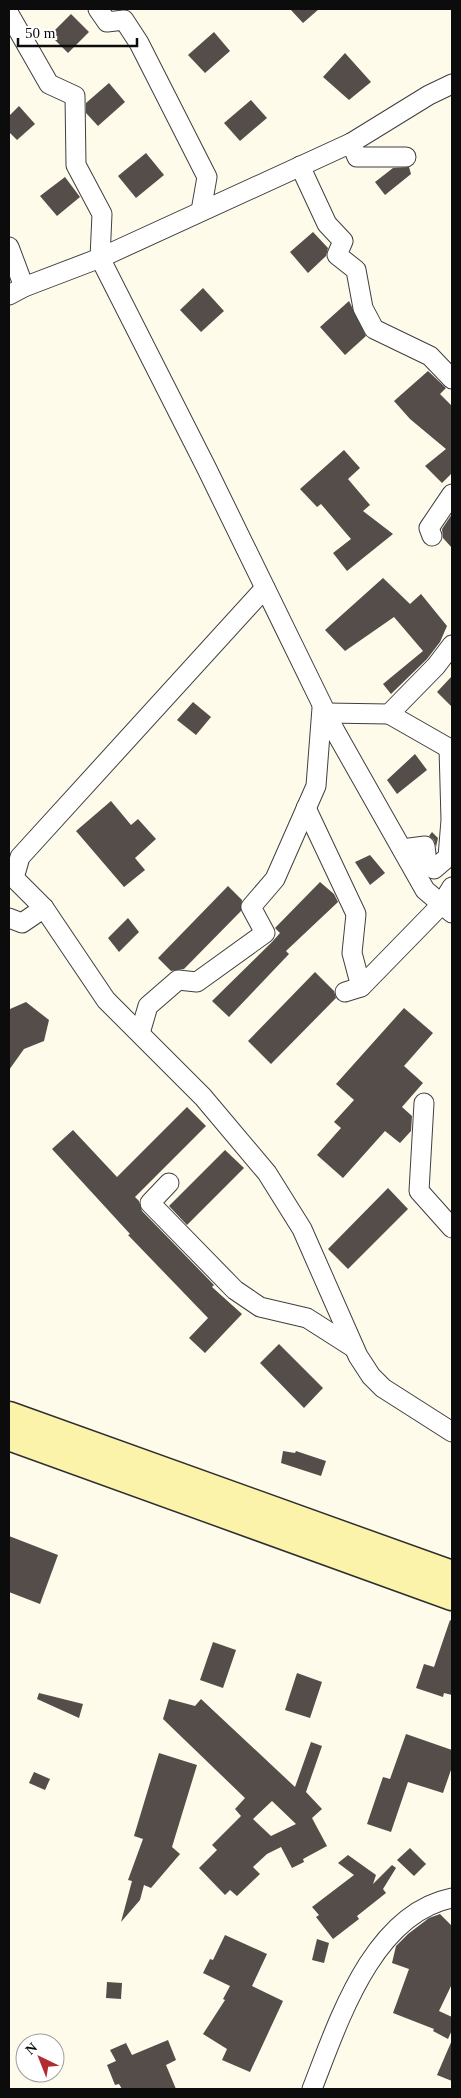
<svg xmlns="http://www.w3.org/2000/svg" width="461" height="2098" viewBox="0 0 461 2098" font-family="'Times New Roman',serif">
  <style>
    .building { fill: #544d49; fill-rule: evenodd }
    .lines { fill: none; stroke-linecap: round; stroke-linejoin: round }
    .street-casing { stroke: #3f3f3f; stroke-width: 21 }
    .secondary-casing { stroke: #2e2e2e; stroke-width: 29 }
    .street { stroke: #fff; stroke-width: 19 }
    .secondary { stroke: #fbf3aa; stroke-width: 26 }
  </style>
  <rect width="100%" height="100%" fill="#fefbeb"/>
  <g class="building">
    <polygon points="290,9 319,9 303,23"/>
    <polygon points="71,14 89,32 68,53 50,35"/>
    <polygon points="214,32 230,51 205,73 188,55"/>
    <polygon points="345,53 371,82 349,100 323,77"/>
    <polygon points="109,83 125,102 98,126 86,113 86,103"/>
    <polygon points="251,100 267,118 240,141 224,123"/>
    <polygon points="19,106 35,124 17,140 9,132 9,116"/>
    <polygon points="146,153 164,175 136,198 118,176"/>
    <polygon points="409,167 411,174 385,195 375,182 393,168"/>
    <polygon points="65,177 80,197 57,216 40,196"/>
    <polygon points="313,232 328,248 326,256 308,273 290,252"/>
    <polygon points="203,288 224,311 201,332 180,310"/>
    <polygon points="349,301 366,336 345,355 320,327"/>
    <polygon points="428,371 446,388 440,394 452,406 452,473 442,483 425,466 446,449 410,419 394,401"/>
    <polygon points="344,450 360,468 348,479 370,505 363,511 393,534 347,571 333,553 351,539 321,504 317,507 300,489"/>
    <polygon points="452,514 452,548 443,538 442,529"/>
    <polygon points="383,578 410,604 421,594 447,626 440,642 427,659 391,694 383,684 423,651 394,617 345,651 325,630"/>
    <polygon points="452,676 452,707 437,692"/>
    <polygon points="193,702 211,717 196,735 177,720"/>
    <polygon points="415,754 427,770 397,794 387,780"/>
    <polygon points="111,801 131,825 138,819 156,839 135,858 145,870 124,887 76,831"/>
    <polygon points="432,832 438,838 436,847 434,840 429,836"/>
    <polygon points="370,855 385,873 370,885 355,862"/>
    <polygon points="320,882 334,894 338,902 286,951 289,954 229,1017 212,1001 272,942 280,933 275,928"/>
    <polygon points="228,886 242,900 241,911 184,969 171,971 158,958"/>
    <polygon points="128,918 139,932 119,952 108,938"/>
    <polygon points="315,972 334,991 336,998 271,1064 248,1041"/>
    <polygon points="26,1002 49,1020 44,1041 24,1049 9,1070 9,1013 10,1009"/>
    <polygon points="404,1008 433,1033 404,1066 423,1083 402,1107 412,1116 411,1131 400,1143 385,1131 343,1178 317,1155 341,1128 334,1122 354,1100 336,1084"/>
    <polygon points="187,1107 206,1126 135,1197 139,1201 142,1211 214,1285 212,1287 242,1314 205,1353 189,1338 208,1318 128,1235 130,1234 52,1149 73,1130 117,1177"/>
    <polygon points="225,1150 244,1168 187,1225 169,1206"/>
    <polygon points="388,1188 408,1209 348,1269 328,1249"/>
    <polygon points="279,1344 323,1388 304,1408 260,1363"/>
    <polygon points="283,1451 295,1453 296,1451 326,1461 321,1476 281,1463"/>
    <polygon points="9,1536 58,1555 40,1604 9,1592"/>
    <polygon points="450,1620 452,1621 452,1695 444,1693 443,1697 416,1688 424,1664 434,1667"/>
    <polygon points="213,1642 236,1650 223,1688 200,1680"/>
    <polygon points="297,1673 322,1682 310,1718 285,1710"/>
    <polygon points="39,1693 83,1704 79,1718 37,1699"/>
    <path d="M169,1699l26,7 6,-7 94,88 16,-45 11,4 -16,46 16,17 -10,9 15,28 -24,13 1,3 -12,6 -11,-21 -14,7 -14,13 7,7 -23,22 -7,-6 -5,5 -26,-27 18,-18 -5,-5 29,-29 -6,-7 10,-11 -82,-79zM272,1801l24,23 -25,12 -18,-17z"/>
    <polygon points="406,1734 452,1750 452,1767 443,1793 408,1782 391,1832 367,1824 383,1777 390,1779"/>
    <polygon points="159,1753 197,1765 172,1847 180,1854 151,1888 144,1885 140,1900 121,1922 132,1881 128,1880 143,1839 134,1836"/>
    <polygon points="34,1772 50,1779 45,1790 29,1783"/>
    <polygon points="410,1848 426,1864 414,1876 397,1860"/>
    <polygon points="348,1855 376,1875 373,1884 392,1865 396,1868 383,1889 386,1893 357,1916 359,1919 333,1939 316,1917 319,1915 312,1907 354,1875 338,1863"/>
    <polygon points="440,1914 452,1926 452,1984 439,2011 452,2017 452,2030 448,2039 433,2031 434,2029 393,2013 409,1969 392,1963 396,1946 408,1934 429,1918"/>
    <polygon points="225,1935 267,1954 252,1986 283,2001 250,2072 222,2060 227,2049 203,2034 225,2000 223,1999 230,1986 203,1973 210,1959 213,1960"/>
    <polygon points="317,1939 329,1943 324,1963 312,1960"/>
    <polygon points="107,1982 122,1983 121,1999 106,1998"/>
    <polygon points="168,2040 176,2060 166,2065 176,2089 122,2089 119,2084 115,2085 107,2065 116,2061 110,2050 126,2043 132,2055"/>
    <polygon points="452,2040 452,2081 437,2075"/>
  </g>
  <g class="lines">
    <defs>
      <g id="street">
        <polyline points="98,9 107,22 124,20 139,43 207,177 201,211"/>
        <polyline points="9,14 49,84 75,96 76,165 102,214 100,258 206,467 335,731 425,890 452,913"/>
        <polyline points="351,143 357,157 406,157"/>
        <polyline points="300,166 327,224 343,241 337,255 356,270 363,308 374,329 430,356 452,379"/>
        <polyline points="9,247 24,287"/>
        <polyline points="9,295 24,287 100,258 351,143 429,95 452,84"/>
        <polyline points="432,536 429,528 452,494"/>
        <polyline points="265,588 20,857 14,878 44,908 106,1000 203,1097 267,1173 302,1229 358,1356 371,1376 383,1388 452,1432"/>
        <polyline points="326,713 389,714 436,666 452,645"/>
        <polyline points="389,714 452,750"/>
        <polyline points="306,808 356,914 352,953 361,987 345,992"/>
        <polyline points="402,849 425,846 427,863 434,869 448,857 451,820 449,748"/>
        <polyline points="9,918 22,923 44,908"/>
        <polyline points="361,987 441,905 452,887"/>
        <polyline points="140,1033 148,1006 178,980 197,982 265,933 251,907 275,879 316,786 322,708"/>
        <polyline points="424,1103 419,1191 452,1228"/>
        <polyline points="169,1183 150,1203 235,1290 260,1307 307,1318 354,1348"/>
        <path d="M312,2089c26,-66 60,-175 140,-191"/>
      </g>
      <g id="secondary">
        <polyline points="9,1415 452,1574"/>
        <polyline points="9,1437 452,1597"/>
      </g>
    </defs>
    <use href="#street" class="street-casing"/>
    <use href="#secondary" class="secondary-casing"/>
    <use href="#street" class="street"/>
    <use href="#secondary" class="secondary"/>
  </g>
  <rect width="461" height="2098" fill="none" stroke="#0c0c0c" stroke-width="20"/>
  <g transform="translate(40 2058) rotate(317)"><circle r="24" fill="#ffffff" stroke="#9e9e9e"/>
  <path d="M0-4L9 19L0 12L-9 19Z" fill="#b42c30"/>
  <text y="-8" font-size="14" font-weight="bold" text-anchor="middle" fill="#0c0c0c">N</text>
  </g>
  <path d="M18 38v8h119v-8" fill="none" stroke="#0c0c0c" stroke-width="2.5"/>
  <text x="25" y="38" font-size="15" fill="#0c0c0c" stroke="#ffffff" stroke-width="4" paint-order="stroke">50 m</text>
</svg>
